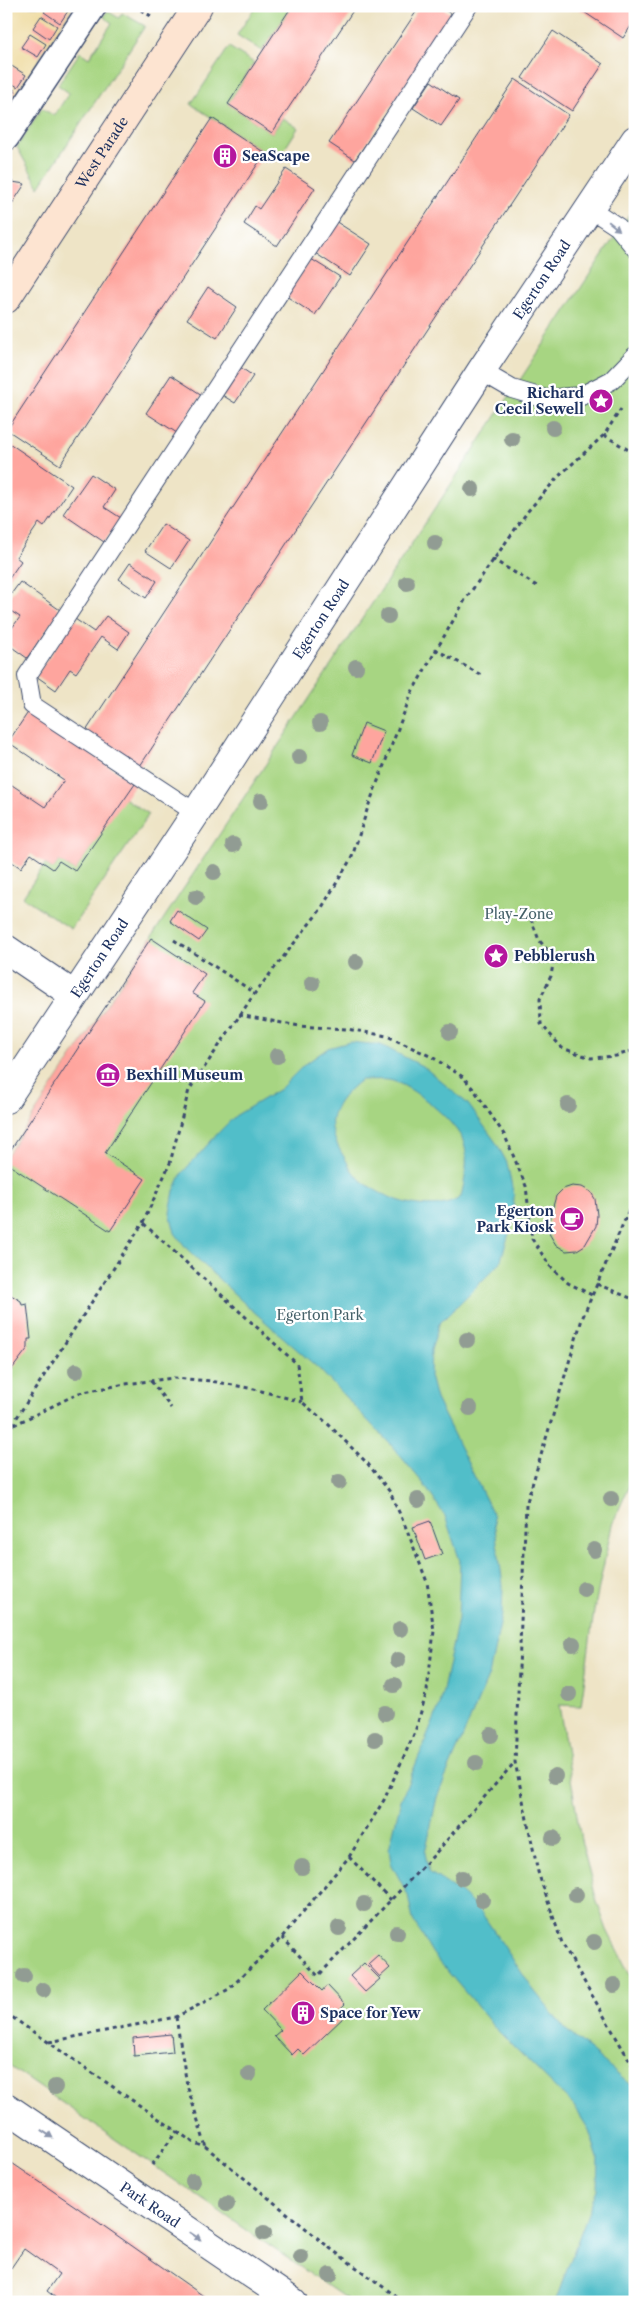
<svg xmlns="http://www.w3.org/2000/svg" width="641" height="2308" viewBox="0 0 641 2308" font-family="'Libre Caslon Text',serif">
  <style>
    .green { fill: #a7d582; stroke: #618270 }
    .sand { fill: #eeda9e; stroke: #84847e }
    .water { fill: #51bec9; stroke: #367694; fill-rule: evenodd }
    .building { fill: #fea59e }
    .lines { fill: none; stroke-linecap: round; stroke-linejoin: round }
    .service-casing { stroke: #3b4a6e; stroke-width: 20 }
    .pedestrian-casing { stroke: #3b4a6e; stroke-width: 29 }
    .minor-casing { stroke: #3b4a6e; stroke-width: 30 }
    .secondary-casing { stroke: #3b4a6e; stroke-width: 30 }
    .path { stroke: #3b4a6e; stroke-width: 3; stroke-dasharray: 4 4; stroke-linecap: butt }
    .service { stroke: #fff; stroke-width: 18 }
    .pedestrian { stroke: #fff; stroke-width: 26 }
    .minor { stroke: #fff; stroke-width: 28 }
    .secondary { stroke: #fde4d1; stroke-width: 28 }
    .tree { fill: #919c93 }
    .oneway { fill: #8d97ae }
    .labels { text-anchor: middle; stroke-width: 4.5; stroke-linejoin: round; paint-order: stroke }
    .street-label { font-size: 14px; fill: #1b2f5e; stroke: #fff }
    .poi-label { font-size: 14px; font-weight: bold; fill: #1b2f5e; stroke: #fff; text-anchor: start }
    .park-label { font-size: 14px; fill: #456169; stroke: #fff }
  </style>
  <rect width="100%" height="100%" fill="#fff"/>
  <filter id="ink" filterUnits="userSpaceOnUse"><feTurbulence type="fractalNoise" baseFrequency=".02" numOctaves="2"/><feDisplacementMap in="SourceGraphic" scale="10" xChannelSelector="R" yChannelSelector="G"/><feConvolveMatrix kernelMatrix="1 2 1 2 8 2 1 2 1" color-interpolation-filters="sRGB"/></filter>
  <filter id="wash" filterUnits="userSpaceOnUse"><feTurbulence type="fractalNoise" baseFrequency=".0096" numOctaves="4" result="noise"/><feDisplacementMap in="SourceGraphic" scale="20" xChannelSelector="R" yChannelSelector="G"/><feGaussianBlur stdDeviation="1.12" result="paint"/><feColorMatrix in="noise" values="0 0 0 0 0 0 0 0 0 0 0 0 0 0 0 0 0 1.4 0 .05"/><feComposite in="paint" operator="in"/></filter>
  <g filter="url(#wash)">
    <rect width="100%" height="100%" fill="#eee4c6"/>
    <g class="green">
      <polygon points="256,6 292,6 262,51 237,35"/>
      <polygon points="107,11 119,18 122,13 145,26 39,187 17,147 42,108 54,116 69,93 58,85 80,52 89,58 112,23 104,17"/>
      <polygon points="229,47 254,63 228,104 272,133 283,118 298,128 277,161 191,104"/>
      <polygon points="635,206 635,1473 612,1525 594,1611 581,1706 559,1705 581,1840 597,1902 607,1930 635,1985 635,2302 351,2302 6,2064 6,1157"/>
      <polygon points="124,798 149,814 71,929 23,897 45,864 53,869 59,861 75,871"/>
    </g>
    <polygon class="sand" points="6,6 74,6 6,110"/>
    <path class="water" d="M350,1042l31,3 43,22 44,37 29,40 10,19 7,33 -1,24 -13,43 -61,61 -8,26 -1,26 6,23 57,115 10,71 -1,30 -13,60 -52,122 -12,56 4,19 32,21 20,19 51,76 33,41 70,59v214h-80l42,-113 1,-31 -9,-28 -15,-24 -78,-77 -63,-75 -20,-34 -5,-25 -17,-32 -2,-14 12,-49 39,-95 18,-86 2,-58 -15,-45 -22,-33 -32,-38 -73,-77 -75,-66 -56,-53 -12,-16 -5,-20 4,-22 8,-18 39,-43 14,-14 45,-27 24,-24 24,-17zM361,1080c9,0 19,-1 28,0 22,4 68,42 75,63 5,18 1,36 -3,54 -29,21 -87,1 -108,-25 -4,-6 -8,-14 -12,-20 -5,-9 -11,-23 -9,-33 2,-15 18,-31 29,-39z"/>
    <g id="blocks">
      <g class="building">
        <polygon points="48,6 62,6 68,11 60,23 44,12"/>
        <polygon points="292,6 356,6 272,133 228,104"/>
        <polygon points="420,6 440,6 452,15 355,160 329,143"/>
        <polygon points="575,6 635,6 635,20 623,38"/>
        <polygon points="41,16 57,26 49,39 33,28"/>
        <polygon points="553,31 603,64 572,111 522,78"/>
        <polygon points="30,34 46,44 38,57 21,47"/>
        <polygon points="10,65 26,75 18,87 6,80 6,70"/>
        <polygon points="515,79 569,115 140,766 86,731"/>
        <polygon points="431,81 459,100 441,126 413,108"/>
        <polygon points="6,84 16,91 8,103 6,102"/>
        <polygon points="212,118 265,153 60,465 7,430"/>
        <polygon points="286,169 315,188 277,246 244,224 255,206 259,209"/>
        <polygon points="6,181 25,184 6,213"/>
        <polygon points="335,221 371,244 350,276 315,253"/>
        <polygon points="311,259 340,277 315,315 286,296"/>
        <polygon points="208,287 237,307 217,338 187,319"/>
        <polygon points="240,367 253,376 235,403 222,395"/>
        <polygon points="171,375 202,395 177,433 146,413"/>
        <polygon points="6,441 72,486 44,527 39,523 16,557 21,561 6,583"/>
        <polygon points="91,474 115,490 104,507 121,518 104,542 63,514"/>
        <polygon points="163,524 189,541 171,568 145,551"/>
        <polygon points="130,563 157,581 146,598 119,579"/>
        <polygon points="20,582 60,610 27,658 6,643 6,636 20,617 6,608 6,601"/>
        <polygon points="106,616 129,632 118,649 101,637 76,673 70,669 56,690 36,676 75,619 94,632"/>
        <polygon points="29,711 135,784 75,871 59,861 53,869 31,854 21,868 6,858 6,781 45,807 64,780 8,742"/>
        <polygon points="364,723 384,731 372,763 352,755"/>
        <polygon points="177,910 207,930 199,941 170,921"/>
        <polygon points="151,938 205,974 192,993 205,1001 105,1153 145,1179 110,1231 6,1163 6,1157"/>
        <polygon points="572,1186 582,1187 591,1192 595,1199 597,1215 596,1226 585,1245 577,1250 566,1251 556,1245 550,1235 548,1224 556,1196 563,1189"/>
        <polygon points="6,1292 21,1301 22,1305 27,1304 31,1339 28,1339 28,1348 6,1377"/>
        <polygon points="430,1521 442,1554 425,1560 413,1527"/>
        <polygon points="378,1955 390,1968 380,1977 368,1964"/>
        <polygon points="364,1963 380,1979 365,1992 350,1976"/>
        <polygon points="302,1971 322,1991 327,1985 345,2004 339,2010 345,2016 304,2055 298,2049 292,2055 274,2036 281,2030 262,2010"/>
        <polygon points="171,2034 173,2052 134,2056 133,2038"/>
        <polygon points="6,2159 78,2208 212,2302 100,2302 97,2300 96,2302 61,2302 47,2291 59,2274 24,2249 11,2268 6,2264"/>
      </g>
    </g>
  </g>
  <g filter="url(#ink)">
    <use href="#blocks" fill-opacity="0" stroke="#3b4a6e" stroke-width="1"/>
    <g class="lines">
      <defs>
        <g id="service">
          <polyline points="589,208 618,227 635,248"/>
          <polyline points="481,371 512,389 546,399 581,396 612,380 635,356"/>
          <polyline points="196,813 32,705 27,676 468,6"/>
        </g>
        <polyline id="pedestrian" points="6,137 93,6"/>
        <g id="minor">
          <polyline points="6,949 74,995"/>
          <path id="s1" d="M6,1099l190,-286 285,-442 154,-231"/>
          <path id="s2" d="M6,2107l287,195"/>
        </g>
        <g id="secondary">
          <path id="s3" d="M6,299l192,-293"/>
        </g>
      </defs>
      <use href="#service" class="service-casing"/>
      <use href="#pedestrian" class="pedestrian-casing"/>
      <use href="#minor" class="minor-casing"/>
      <use href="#secondary" class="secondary-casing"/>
      <g class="path">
        <polyline points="134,6 151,16"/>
        <polyline points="604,435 635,454"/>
        <polyline points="492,559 537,586"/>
        <polyline points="435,649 481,675"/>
        <polyline points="531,919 539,940 554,958 551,976 540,999 541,1024 562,1048 591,1058 616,1056 635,1050"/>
        <polyline points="174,940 255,993"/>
        <polyline points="239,1015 299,1026 347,1029 387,1036 432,1057 463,1077 475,1091 505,1136 526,1186 532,1239 550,1266 568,1283 592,1295"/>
        <polyline points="635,1196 582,1319 526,1505 515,1762 538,1872 562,1943 635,2070"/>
        <polyline points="597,1284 635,1300"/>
        <polyline points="151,1381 171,1408"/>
        <polyline points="14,1425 79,1393 125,1384 174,1378 211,1381 254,1389 302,1402"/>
        <polyline points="6,1429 12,1425 143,1223 170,1163 189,1090 255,993 321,909 352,857 368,807 412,692 465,600 528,511 559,476 604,435 621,409"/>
        <polyline points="349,1857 391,1900"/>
        <polyline points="282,1937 318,1976 433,1856 514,1763"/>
        <polyline points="6,2013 194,2143 206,2147 331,2249 404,2302"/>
        <polyline points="176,2017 187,2085 206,2147"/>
        <polyline points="49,2042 176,2017 229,1989 282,1937 349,1857 384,1800 415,1732 427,1691 434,1631 427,1582 407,1530 390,1492 368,1464 327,1423 302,1402 297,1364 143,1223"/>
        <polyline points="152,2165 177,2131"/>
      </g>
      <use href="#service" class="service"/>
      <use href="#pedestrian" class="pedestrian"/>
      <use href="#minor" class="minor"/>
      <use href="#secondary" class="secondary"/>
    </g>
    <g class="tree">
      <circle cx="553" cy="428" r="8"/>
      <circle cx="512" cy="439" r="8"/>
      <circle cx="472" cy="489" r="8"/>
      <circle cx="435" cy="543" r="8"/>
      <circle cx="407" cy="583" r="8"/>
      <circle cx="388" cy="616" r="8"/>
      <circle cx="356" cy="667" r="8"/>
      <circle cx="320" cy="723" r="8"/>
      <circle cx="299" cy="757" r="8"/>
      <circle cx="261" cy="801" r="8"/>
      <circle cx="233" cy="845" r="8"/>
      <circle cx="214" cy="872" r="8"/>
      <circle cx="196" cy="897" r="8"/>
      <circle cx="356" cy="962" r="8"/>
      <circle cx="312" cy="983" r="8"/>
      <circle cx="450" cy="1032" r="8"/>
      <circle cx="277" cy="1056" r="8"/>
      <circle cx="568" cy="1105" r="8"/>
      <circle cx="467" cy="1340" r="8"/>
      <circle cx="76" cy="1371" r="8"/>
      <circle cx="470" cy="1408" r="8"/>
      <circle cx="339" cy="1482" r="8"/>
      <circle cx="611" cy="1499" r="8"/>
      <circle cx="418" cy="1500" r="8"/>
      <circle cx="594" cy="1550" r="8"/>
      <circle cx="584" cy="1589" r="8"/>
      <circle cx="400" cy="1629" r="8"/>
      <circle cx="573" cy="1644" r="8"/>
      <circle cx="398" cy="1660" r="8"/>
      <circle cx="394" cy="1685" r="8"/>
      <circle cx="569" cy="1694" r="8"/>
      <circle cx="385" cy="1713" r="8"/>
      <circle cx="491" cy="1735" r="8"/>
      <circle cx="375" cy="1739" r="8"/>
      <circle cx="476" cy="1763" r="8"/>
      <circle cx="555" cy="1776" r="8"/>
      <circle cx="553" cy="1838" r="8"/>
      <circle cx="302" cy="1867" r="8"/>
      <circle cx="462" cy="1878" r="8"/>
      <circle cx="576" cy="1895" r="8"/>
      <circle cx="482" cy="1900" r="8"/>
      <circle cx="364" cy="1904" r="8"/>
      <circle cx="339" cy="1928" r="8"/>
      <circle cx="397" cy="1933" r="8"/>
      <circle cx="594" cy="1942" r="8"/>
      <circle cx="24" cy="1976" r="8"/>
      <circle cx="614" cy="1985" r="8"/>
      <circle cx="43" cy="1990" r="8"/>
      <circle cx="249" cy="2074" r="8"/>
      <circle cx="55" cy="2087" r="8"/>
      <circle cx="193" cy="2181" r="8"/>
      <circle cx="227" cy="2204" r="8"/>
      <circle cx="264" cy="2233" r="8"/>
      <circle cx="301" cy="2257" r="8"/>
      <circle cx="330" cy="2275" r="8"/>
    </g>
    <defs><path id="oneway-solid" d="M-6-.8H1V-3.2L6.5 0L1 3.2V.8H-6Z" transform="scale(1.25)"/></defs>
    <g class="oneway">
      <use href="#oneway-solid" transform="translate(614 226) rotate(39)"/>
      <use href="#oneway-solid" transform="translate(47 2134) rotate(34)"/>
      <use href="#oneway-solid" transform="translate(195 2236) rotate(34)"/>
    </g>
  </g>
  <defs>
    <symbol id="building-disc" viewBox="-11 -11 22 22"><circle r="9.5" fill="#b5179e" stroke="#fff"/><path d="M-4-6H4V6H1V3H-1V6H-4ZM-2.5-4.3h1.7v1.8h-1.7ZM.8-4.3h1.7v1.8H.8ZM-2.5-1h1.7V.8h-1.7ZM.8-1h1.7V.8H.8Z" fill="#fff"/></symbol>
    <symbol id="sight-disc" viewBox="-11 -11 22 22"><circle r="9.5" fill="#b5179e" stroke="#fff"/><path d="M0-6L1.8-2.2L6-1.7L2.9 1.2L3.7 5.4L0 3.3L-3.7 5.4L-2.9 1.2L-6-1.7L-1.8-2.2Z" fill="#fff"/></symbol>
    <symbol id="museum-disc" viewBox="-11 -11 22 22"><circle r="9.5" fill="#b5179e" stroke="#fff"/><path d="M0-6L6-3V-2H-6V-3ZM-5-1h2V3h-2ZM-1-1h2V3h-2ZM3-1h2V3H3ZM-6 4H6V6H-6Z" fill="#fff"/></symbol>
    <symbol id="cafe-disc" viewBox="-11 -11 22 22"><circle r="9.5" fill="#b5179e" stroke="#fff"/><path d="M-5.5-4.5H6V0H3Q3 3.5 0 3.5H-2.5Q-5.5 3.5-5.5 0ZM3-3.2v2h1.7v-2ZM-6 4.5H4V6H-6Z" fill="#fff"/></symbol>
  </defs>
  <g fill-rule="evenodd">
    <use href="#building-disc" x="211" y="142" width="28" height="28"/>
    <use href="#sight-disc" x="587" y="387" width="28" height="28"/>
    <use href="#sight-disc" x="482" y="942" width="28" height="28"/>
    <use href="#museum-disc" x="94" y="1061" width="28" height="28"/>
    <use href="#cafe-disc" x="558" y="1205" width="28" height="28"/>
    <use href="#building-disc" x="289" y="1999" width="28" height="28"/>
  </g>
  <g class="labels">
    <g class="street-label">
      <text dy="5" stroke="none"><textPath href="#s3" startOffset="175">West Parade</textPath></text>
      <text dy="5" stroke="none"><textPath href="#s1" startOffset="979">Egerton Road</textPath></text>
      <text dy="5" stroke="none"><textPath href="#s1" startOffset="574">Egerton Road</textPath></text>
      <text dy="5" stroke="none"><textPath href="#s1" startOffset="169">Egerton Road</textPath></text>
      <text dy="5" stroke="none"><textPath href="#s2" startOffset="174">Park Road</textPath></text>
    </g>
    <g class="poi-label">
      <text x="242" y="161">SeaScape</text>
      <text x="584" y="398" text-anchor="end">Richard<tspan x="584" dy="16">Cecil Sewell</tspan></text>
      <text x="514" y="961">Pebblerush</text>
      <text x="126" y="1080">Bexhill Museum</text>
      <text x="554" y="1216" text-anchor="end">Egerton<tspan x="554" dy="16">Park Kiosk</tspan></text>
      <text x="320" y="2018">Space for Yew</text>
    </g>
    <g class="park-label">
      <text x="519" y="919">Play-Zone</text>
      <text x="320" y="1320">Egerton Park</text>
    </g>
  </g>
  <rect width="641" height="2308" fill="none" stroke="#fff" stroke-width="25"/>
</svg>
